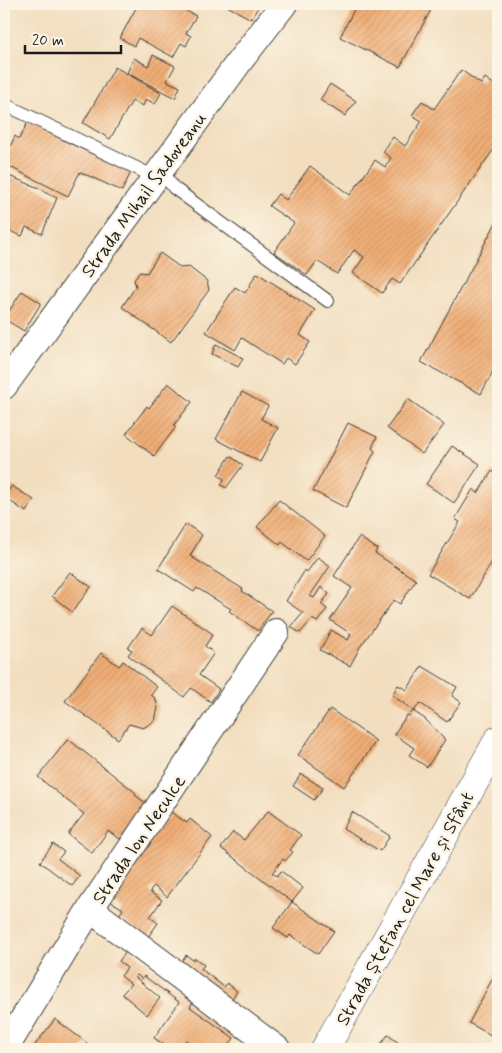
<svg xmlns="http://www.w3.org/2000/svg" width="502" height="1053" viewBox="0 0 502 1053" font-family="Mynerve,sans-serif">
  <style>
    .building { fill: url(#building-hatch) }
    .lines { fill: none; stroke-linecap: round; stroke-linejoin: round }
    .service-casing { stroke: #3c3934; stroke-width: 14 }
    .minor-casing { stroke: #3c3934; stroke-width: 28 }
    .tertiary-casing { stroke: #3c3934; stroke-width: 29 }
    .service { stroke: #fff; stroke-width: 12 }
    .minor { stroke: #fff; stroke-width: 26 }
    .tertiary { stroke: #fff; stroke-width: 28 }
    .labels { text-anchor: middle; stroke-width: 5; stroke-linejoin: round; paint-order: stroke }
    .street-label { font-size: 19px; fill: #1c1c1c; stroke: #fcf5e5 }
  </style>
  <defs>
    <pattern id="building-hatch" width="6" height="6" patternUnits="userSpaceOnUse" patternTransform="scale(1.25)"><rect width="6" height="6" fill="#f0ae76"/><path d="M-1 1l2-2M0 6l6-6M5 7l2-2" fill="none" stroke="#cd9566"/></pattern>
  </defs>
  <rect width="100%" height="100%" fill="#fcf5e5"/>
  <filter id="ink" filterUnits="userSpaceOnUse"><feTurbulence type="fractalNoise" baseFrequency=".02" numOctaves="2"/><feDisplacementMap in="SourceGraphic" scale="10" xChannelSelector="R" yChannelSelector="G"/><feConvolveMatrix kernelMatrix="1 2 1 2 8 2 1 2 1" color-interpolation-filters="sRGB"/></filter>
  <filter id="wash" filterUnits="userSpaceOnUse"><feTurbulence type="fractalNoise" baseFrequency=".0096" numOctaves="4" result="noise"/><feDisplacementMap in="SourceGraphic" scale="20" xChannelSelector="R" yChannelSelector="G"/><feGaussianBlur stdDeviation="1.12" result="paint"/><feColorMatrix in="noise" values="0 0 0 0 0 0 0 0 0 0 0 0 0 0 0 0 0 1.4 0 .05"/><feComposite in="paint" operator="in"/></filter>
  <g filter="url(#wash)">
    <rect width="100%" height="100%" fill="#f2debf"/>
    <g id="blocks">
      <g class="building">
        <polygon points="138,4 173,4 196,16 186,33 191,36 186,46 181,43 173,57 138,38 134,46 120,38"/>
        <polygon points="228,4 260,4 251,19 227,6"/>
        <polygon points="357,4 434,4 400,67 340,37"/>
        <polygon points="153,55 175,66 167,81 180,87 175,98 127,73 134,58 148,66"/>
        <polygon points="115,67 161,93 155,104 146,99 143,106 132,101 110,139 83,123"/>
        <polygon points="461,70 481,84 485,78 498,87 498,143 400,284 392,279 382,293 353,273 364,257 354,250 337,274 317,261 307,275 274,252 294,223 269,206 278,194 286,200 310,166 350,195 375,160 385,167 391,158 383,152 393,137 405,146 422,121 412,115 422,101 434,109"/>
        <polygon points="330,84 356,101 345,116 320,100"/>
        <polygon points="28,122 67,142 131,172 122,191 80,172 68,196 4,164 4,160 15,136 19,139"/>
        <polygon points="4,174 44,190 44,192 57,198 42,234 26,227 22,236 4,229"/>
        <polygon points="498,219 498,362 481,394 421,362"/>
        <polygon points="160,253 181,268 189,267 207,281 209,290 171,342 122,307 136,286 134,280 140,272 147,273"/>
        <polygon points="257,273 315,310 300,335 310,342 295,364 286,358 282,364 242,338 235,350 206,332 235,287 245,293"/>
        <polygon points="22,291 41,303 24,331 4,319"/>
        <polygon points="216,344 243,358 238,367 212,354"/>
        <polygon points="168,383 192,402 174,425 176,427 154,456 126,434 147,406 149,408"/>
        <polygon points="242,392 268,406 261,419 278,428 260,462 216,439"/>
        <polygon points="408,399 444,425 422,454 387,428"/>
        <polygon points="348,423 377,437 372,448 375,451 346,508 313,491"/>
        <polygon points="452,446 480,464 454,503 426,484"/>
        <polygon points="230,456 243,465 226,488 221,485 224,479 218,475"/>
        <polygon points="492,471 498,475 498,552 470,599 428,574 460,522 455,519 473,489 478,493"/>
        <polygon points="12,486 34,500 26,512 4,497"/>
        <polygon points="279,500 325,536 306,561 282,542 280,545 257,527"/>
        <polygon points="186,524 202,535 190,556 243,589 242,591 272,611 258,631 229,611 231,609 197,588 194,592 158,569"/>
        <polygon points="359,537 377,549 375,553 416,580 400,604 394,600 360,647 350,666 320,650 331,630 348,640 351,634 330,620 352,588 334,576"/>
        <polygon points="318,557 330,566 310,596 314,598 321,587 329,594 321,604 327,609 317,622 312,619 300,633 291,627 303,613 286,601 305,570 307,572"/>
        <polygon points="70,572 91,587 72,612 52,596"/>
        <polygon points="172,606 213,634 205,646 214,653 199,675 219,689 211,702 191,688 184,697 128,655 132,650 128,648 142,628 152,635"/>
        <polygon points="101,653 119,666 123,661 157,687 151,695 155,698 158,707 155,721 143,728 129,724 118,739 65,701"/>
        <polygon points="422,666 457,687 452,696 461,702 447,722 420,703 414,711 392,695 398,685 407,690"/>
        <polygon points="330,709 376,741 344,787 298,755"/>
        <polygon points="413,711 425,719 445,740 427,767 409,755 414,748 394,734 407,715 409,716"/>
        <polygon points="68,739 136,793 135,795 147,804 120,839 108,831 92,853 68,834 84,814 38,777"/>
        <polygon points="301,774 323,788 314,800 293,786"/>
        <polygon points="268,811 301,835 290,850 293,852 285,861 283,859 272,873 277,876 281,871 303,888 292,902 221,848 233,832 244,840"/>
        <polygon points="171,812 187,823 190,819 212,837 167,897 154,886 151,889 150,892 162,900 150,917 158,923 148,937 118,917 123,909 107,899"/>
        <polygon points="352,812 390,836 380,851 343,829"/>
        <polygon points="53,844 64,852 58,859 80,876 72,886 40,862"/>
        <polygon points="292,902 334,931 318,954 290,935 288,938 273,928"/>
        <polygon points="129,948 194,1000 190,1007 234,1038 226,1049 200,1049 186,1040 179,1049 171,1049 154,1038 179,1002 144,976 142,979 137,975 135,977 160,998 147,1015 122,994 131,984 121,976 127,968 119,961"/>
        <polygon points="186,955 193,960 195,958 204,965 201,969 224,987 227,983 237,991 230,1001 180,963"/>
        <polygon points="498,968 498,1039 469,1023"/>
        <polygon points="55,1019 87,1043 82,1049 32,1049"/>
        <polygon points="388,1035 407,1049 377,1049"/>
      </g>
    </g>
  </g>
  <g filter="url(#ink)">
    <use href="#blocks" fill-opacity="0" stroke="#3c3934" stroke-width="1"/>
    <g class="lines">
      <defs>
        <g id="service">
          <polyline points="4,104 155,177"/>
          <polyline points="160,170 174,188 328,301"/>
        </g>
        <g id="minor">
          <polyline points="4,386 239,62 284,4"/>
          <polyline points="90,909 277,1049"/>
          <polyline points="5,1049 90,909 276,632"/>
        </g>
        <polyline id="tertiary" points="325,1049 498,740"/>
      </defs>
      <use href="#service" class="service-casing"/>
      <use href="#minor" class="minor-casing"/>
      <use href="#tertiary" class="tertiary-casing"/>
      <use href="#service" class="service"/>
      <use href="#minor" class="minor"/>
      <use href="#tertiary" class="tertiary"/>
    </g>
  </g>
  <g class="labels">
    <g class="street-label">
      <text transform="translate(143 194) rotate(-54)" y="7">Strada Mihail Sadoveanu</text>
      <text transform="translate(138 839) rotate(-56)" y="7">Strada Ion Neculce</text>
      <text transform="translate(404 908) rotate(-61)" y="7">Strada Ștefan cel Mare și Sfânt</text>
    </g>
  </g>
  <rect width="502" height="1053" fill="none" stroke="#fcf5e5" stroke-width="20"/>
  <path d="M25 45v8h96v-8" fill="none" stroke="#1c1c1c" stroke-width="2.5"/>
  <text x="32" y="45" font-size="15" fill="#1c1c1c" stroke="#fcf5e5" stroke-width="4" paint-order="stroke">20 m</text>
</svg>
